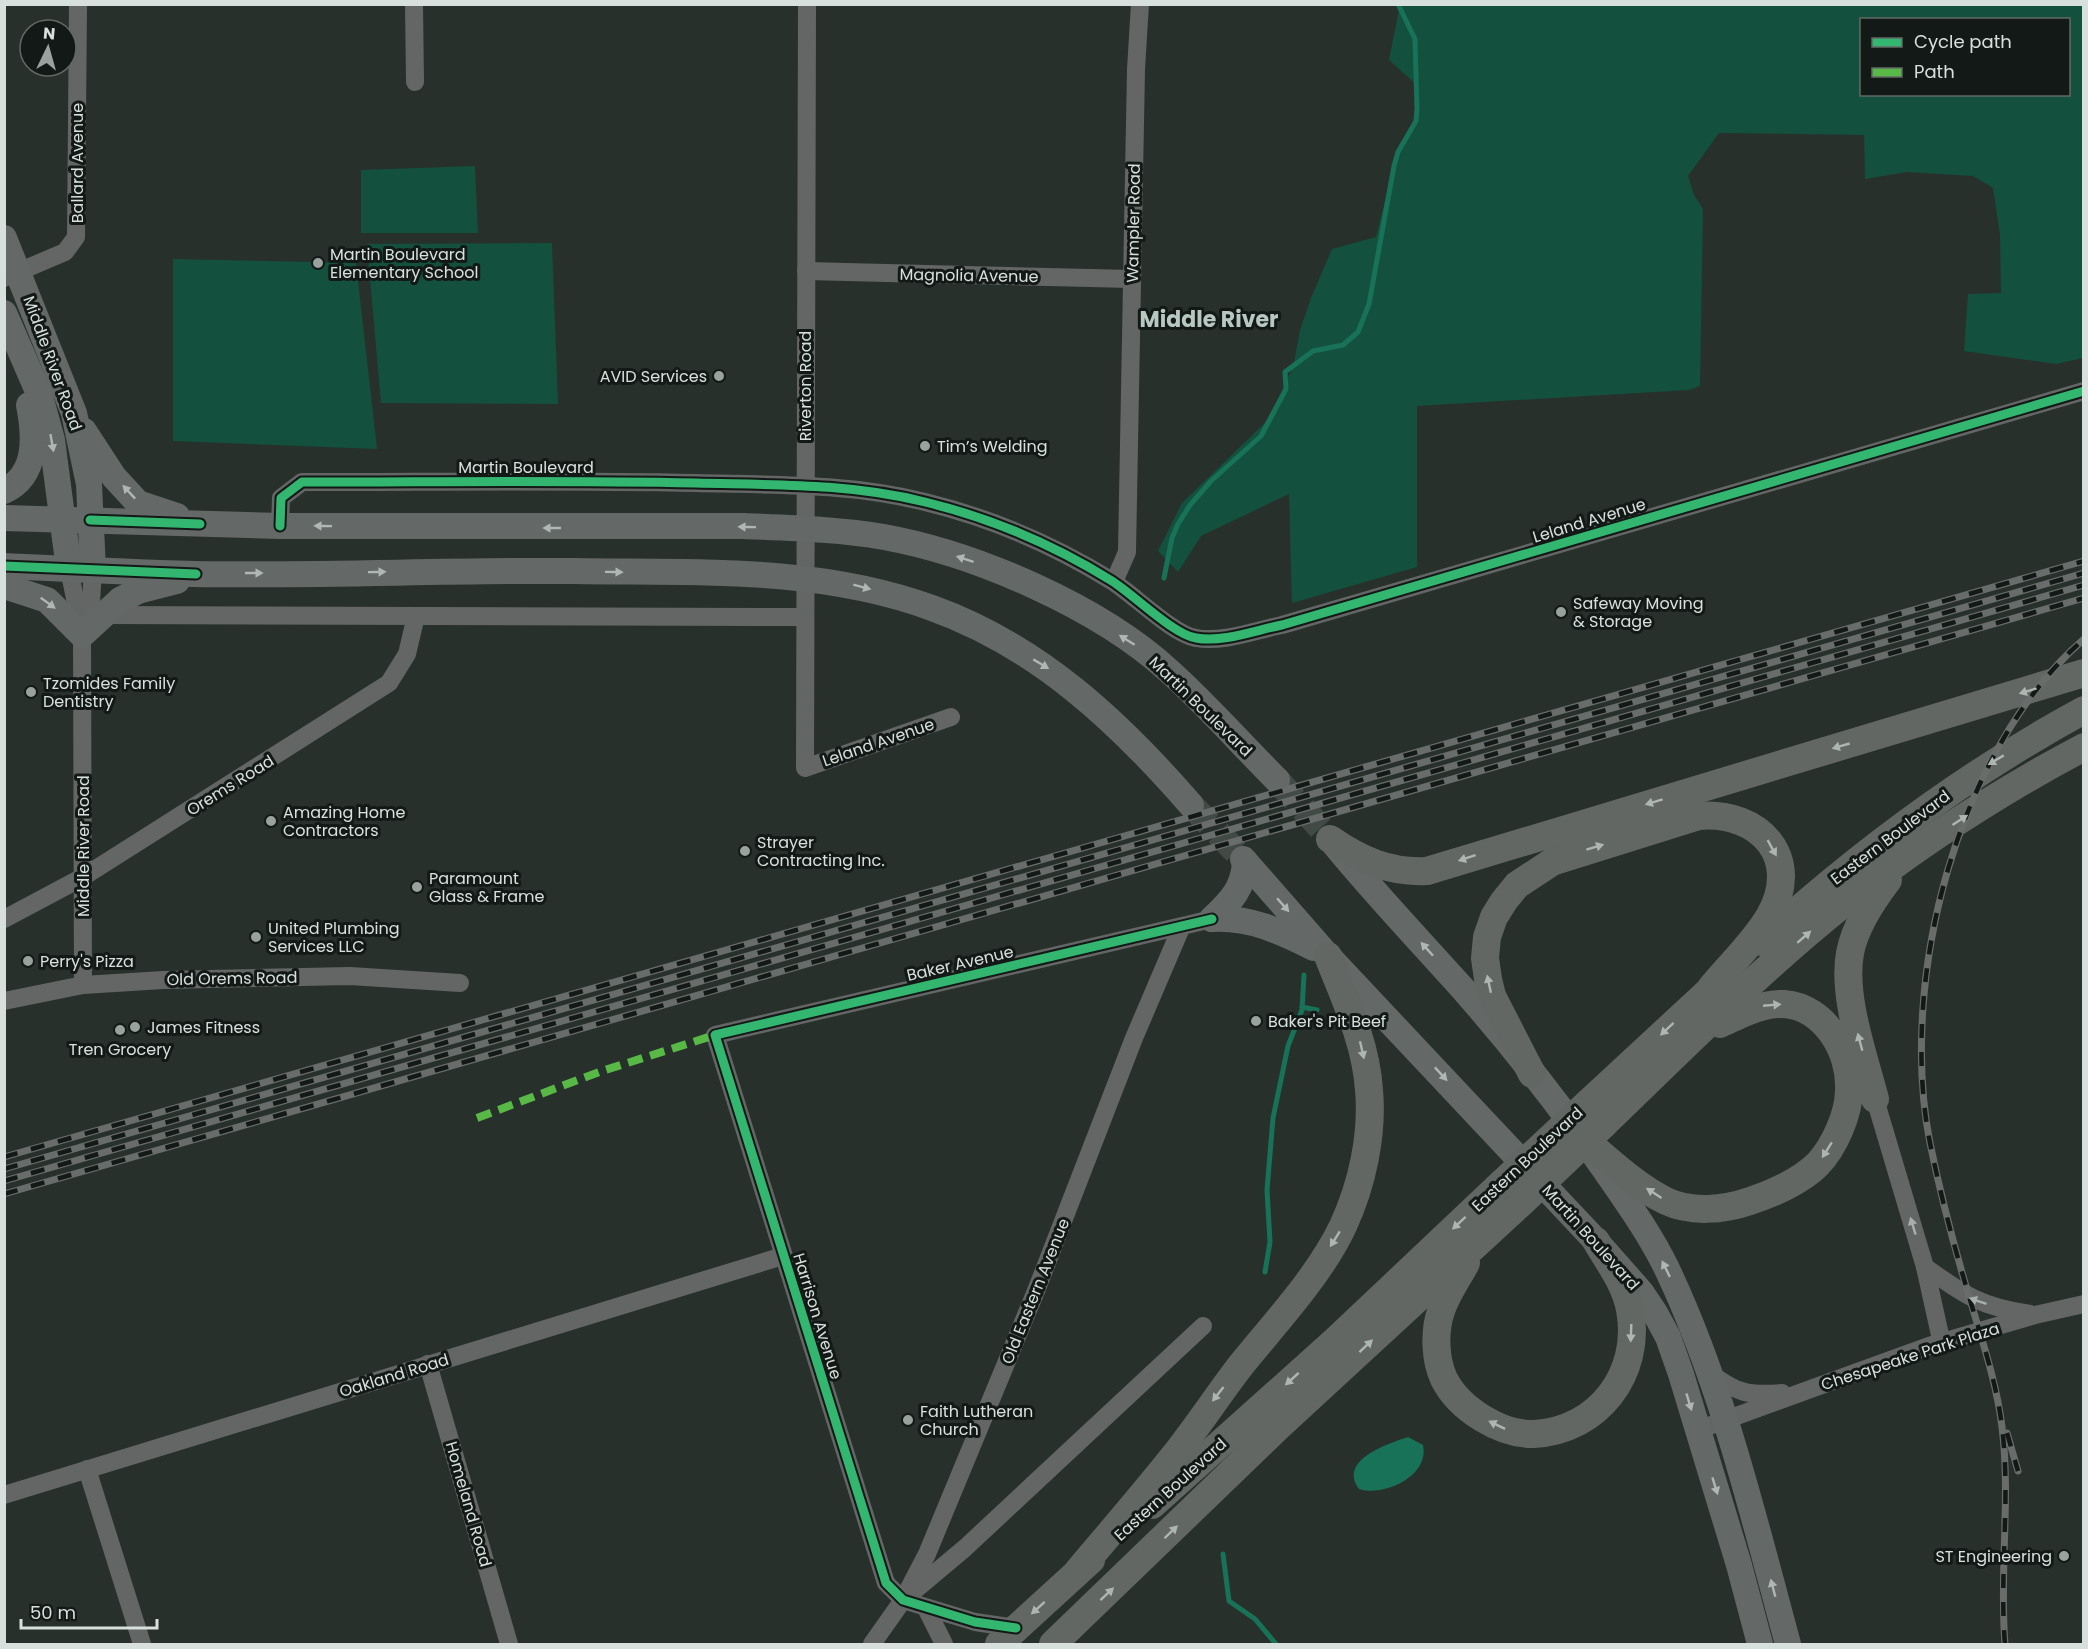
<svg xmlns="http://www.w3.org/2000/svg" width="2088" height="1649" viewBox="0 0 2088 1649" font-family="Poppins,sans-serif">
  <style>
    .green { fill: #13503d; fill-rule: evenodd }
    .water { fill: #187258 }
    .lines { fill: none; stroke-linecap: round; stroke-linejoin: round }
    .stream { stroke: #187258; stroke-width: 5 }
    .secondary-tunnel { stroke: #424a46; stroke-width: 26; stroke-dasharray: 26 13; stroke-linecap: butt }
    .street { stroke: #636665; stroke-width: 18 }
    .secondary { stroke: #646867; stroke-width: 26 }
    .primary { stroke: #626764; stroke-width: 28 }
    .rail-casing { stroke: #686c6a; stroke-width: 7 }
    .rail { stroke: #131916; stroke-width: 4.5; stroke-dasharray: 14; stroke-linecap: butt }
    .primary-bridge { stroke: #626764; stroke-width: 28 }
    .quiet { stroke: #58b947; stroke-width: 8; stroke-dasharray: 15 8; stroke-linecap: butt }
    .cycleway-casing { stroke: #131916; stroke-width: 13 }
    .cycleway { stroke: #33b770; stroke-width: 9 }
    .oneway { fill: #afb6b3 }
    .oneway2 { fill: #aeb6b2 }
    .oneway3 { fill: #a9afac }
    .poi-dot { fill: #9aa29e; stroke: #131916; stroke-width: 2 }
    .labels { text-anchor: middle; stroke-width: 6; stroke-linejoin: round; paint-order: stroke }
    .street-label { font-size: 16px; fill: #d7e0dc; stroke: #131916 }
    .poi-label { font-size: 16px; fill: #d7e0dc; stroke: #131916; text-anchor: start }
    .district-label { font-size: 22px; font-weight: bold; fill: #b7c8c1; stroke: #131916 }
  </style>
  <rect width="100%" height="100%" fill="#28302c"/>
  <g class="green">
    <path d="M1400,5h683v353l-27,6 -92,-13 4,-57 33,-1 -1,-58 -7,-47 -20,-12 -66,-4 -42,7 -1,-44 -145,-2 -31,43 6,19 9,14 -3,177 -11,4 -272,16v161l-125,36 -3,-109 -88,42 -23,36 -20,-21 24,-48 90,-87 22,-53 6,-33 11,-32 21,-49 44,-12 22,-88 20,-29 1,-33 -30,-27zM1862,20h206v74h-206z"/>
    <polygon points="475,166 478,233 361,233 361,170"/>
    <polygon points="552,243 558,404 381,403 367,244"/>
    <polygon points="173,259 356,263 377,449 173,441"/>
  </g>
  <path class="water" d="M1408,1437l15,8c7,32 -41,52 -64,44 -21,-29 28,-45 49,-52z"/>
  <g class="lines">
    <g class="stream">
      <polyline points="1164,578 1172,538 1178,524 1190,505 1211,481 1261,436 1286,389 1285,372 1313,351 1343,345 1358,332 1369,304 1394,166 1398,152 1416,121 1417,109 1415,39 1398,4"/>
      <polyline points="1302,1007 1317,1010"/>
      <polyline points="1282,1022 1294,1028"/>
      <polyline points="1265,1272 1270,1242 1267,1190 1273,1118 1288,1046 1302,1010 1304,975"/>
      <polyline points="1223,1554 1229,1601 1255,1619 1276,1644"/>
    </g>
    <g class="secondary-tunnel">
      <polyline points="1277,780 1327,835"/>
      <polyline points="1191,805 1243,859"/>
    </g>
    <g class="street">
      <polyline points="414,4 415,82"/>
      <polyline points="807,4 805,768 951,717"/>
      <polyline points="806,271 1132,279"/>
      <polyline points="4,278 65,252 76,237 78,4"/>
      <path d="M280,526l1,-28 21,-16c131,0 263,-2 394,1 77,2 153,0 229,19 66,16 129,43 187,79 22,14 62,54 84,57 27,5 60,-8 86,-13l802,-234"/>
      <polyline points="69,569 82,633"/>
      <polyline points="1114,582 1127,552 1136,69 1140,4"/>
      <polyline points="104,615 805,617"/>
      <polyline points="4,919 83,877 389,683 407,654 416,616"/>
      <polyline points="83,985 82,635 91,602 93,570"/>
      <polyline points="4,1001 83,985 163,980 350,976 460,983"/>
      <polyline points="1875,1099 1925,1267 1942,1344"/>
      <path d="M1925,1267c39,28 56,40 105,47"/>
      <polyline points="428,1364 509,1644"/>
      <path d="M1709,1372c27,21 39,24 73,21"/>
      <polyline points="1698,1430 1929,1346 2035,1315 2084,1304"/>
      <polyline points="87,1469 142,1644"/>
      <polyline points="4,1495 783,1256"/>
      <polyline points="909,1595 965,1548 1203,1326"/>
      <polyline points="926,1608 944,1644"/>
      <polyline points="1016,1628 975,1622 903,1600 886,1583 715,1035 1212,919"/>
      <polyline points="872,1644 903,1600 927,1554 1036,1291 1134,1038 1181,928"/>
    </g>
    <g class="secondary">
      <polyline points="4,238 74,413 89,484 93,570"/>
      <polyline points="4,313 40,396 52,440 69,569"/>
      <polyline points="84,431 114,477 138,503 177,516"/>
      <path d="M4,491c34,-16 31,-55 25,-86"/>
      <path d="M4,518l276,8h464c47,2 94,3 140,11 93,17 215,70 285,134 38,34 72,73 108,109"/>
      <path d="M4,566c64,3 127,6 190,8 127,2 254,-4 381,-3 120,2 242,-5 357,37 106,38 186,113 259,197"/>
      <polyline points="4,586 47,600 82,635 120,600 138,591 177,581"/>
      <path d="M1335,845c41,50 85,96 128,144 50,57 98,118 142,181 22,32 45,64 62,99 56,118 87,250 121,375"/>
      <polyline points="1243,859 1328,956 1596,1241 1641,1292 1655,1313 1668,1337 1681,1374 1739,1565 1760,1644"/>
      <path d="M1212,919c38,-2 68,12 102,29"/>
      <path d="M1212,919c19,-18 32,-31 33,-58"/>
    </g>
    <g class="primary">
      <path d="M1330,839c30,21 60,34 97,32l657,-198"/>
      <path d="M1762,942c99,-90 204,-168 322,-232"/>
      <path d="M1532,1074l-40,-78 -4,-17 -3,-21 2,-21 7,-20 10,-16 13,-16 35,-23 147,-46c61,-5 104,42 70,101 -14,24 -41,50 -59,72"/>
      <path d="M1875,1099c-11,-43 -33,-102 -25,-146 5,-27 22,-52 38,-73"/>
      <polyline points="1588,1103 1724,977"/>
      <path d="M1604,1124c78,-75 155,-153 240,-221 75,-59 155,-111 240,-156"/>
      <path d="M1582,1138c26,21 53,48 84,63 25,12 58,9 84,0 22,-7 51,-20 68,-37 16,-17 31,-50 31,-74 2,-38 -24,-83 -65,-86 -23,-1 -44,11 -64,20"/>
      <path d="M1466,1263c-8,15 -20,32 -25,48 -7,20 -6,49 3,68 15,30 57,56 90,55 64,-3 108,-61 96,-124 -4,-25 -21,-47 -34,-69"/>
      <polyline points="1152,1505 1336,1340 1502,1183"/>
      <path d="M1078,1571c32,-38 65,-76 96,-115 23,-29 44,-61 67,-91 34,-42 79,-90 102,-139 19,-41 30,-91 26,-136 -3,-47 -24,-91 -41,-134"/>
      <polyline points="999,1644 1091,1560"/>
      <polyline points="1053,1644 1277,1428 1520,1204"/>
    </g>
    <defs>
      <g id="rail">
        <polyline points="4,1157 2084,561"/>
        <polyline points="4,1169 2084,573"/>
        <polyline points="4,1181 2084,585"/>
        <polyline points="4,1194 2084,598"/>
        <polyline points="2007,1433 2018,1471"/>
        <path d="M2005,1644c-6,-72 6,-145 -3,-217 -5,-42 -19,-84 -31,-124 -16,-53 -30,-106 -41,-160 -32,-162 27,-394 154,-504"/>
      </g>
    </defs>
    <use href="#rail" class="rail-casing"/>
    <use href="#rail" class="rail"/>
    <g class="primary-bridge">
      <polyline points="1502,1183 1588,1103"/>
      <polyline points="1520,1204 1604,1124"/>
    </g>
    <polyline class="quiet" points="477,1118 599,1072 715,1035"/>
    <defs>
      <g id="cycleway">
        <polyline points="90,520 200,524"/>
        <path d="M280,526l1,-28 21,-16c131,0 263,-2 394,1 77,2 153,0 229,19 66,16 129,43 187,79 22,14 62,54 84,57 27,5 60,-8 86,-13l802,-234"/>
        <polyline points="4,566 196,574"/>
        <polyline points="1016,1628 975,1622 903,1600 886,1583 715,1035 1212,919"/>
      </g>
    </defs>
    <use href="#cycleway" class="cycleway-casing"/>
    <use href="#cycleway" class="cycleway"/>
  </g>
  <defs><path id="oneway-solid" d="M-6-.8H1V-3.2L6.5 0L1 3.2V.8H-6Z" transform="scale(1.5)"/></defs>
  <g class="oneway">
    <use href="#oneway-solid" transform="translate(52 443) rotate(80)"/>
    <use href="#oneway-solid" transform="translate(129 492) rotate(-133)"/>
    <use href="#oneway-solid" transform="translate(323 526) rotate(-179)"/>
    <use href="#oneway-solid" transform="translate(747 527) rotate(-179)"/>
    <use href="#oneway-solid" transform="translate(552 528) rotate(-180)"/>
    <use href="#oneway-solid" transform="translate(965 559) rotate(-162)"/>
    <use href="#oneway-solid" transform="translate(377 572) rotate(-1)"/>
    <use href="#oneway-solid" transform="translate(614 572) rotate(1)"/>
    <use href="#oneway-solid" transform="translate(254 573)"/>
    <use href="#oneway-solid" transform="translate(862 587) rotate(15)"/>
    <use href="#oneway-solid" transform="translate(48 603) rotate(36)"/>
    <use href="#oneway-solid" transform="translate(1127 640) rotate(-148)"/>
    <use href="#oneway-solid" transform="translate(1041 664) rotate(31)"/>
    <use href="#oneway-solid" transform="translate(1283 905) rotate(49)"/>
    <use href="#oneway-solid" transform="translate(1427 949) rotate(-132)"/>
    <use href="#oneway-solid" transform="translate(1441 1074) rotate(47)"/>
    <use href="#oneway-solid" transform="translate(1666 1269) rotate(-116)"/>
    <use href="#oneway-solid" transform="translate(1689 1402) rotate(73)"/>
    <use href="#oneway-solid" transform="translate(1715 1486) rotate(73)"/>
    <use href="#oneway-solid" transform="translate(1773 1588) rotate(-105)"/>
  </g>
  <g class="oneway2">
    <use href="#oneway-solid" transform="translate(2028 691) rotate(163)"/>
    <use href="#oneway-solid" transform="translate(1841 746) rotate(164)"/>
    <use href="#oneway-solid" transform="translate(1996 760) rotate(149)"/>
    <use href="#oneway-solid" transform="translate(1654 802) rotate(163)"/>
    <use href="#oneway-solid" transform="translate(1960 820) rotate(-33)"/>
    <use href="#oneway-solid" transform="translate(1595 847) rotate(-17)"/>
    <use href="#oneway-solid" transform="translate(1772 848) rotate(61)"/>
    <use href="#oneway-solid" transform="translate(1467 858) rotate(162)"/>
    <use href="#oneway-solid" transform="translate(1804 937) rotate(-41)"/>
    <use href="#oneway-solid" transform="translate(1489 984) rotate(-102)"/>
    <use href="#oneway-solid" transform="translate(1772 1005) rotate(-5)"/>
    <use href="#oneway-solid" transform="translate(1667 1029) rotate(137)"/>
    <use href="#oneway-solid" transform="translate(1860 1042) rotate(-105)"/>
    <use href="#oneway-solid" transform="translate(1362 1050) rotate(77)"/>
    <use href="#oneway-solid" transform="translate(1827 1150) rotate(122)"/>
    <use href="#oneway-solid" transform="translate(1654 1193) rotate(-147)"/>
    <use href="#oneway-solid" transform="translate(1459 1223) rotate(137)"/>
    <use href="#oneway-solid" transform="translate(1335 1239) rotate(122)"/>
    <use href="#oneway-solid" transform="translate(1631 1333) rotate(92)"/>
    <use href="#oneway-solid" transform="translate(1366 1346) rotate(-43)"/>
    <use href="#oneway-solid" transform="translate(1292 1379) rotate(138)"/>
    <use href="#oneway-solid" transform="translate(1218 1394) rotate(128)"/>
    <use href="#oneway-solid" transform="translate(1497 1425) rotate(-154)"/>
    <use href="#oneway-solid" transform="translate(1171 1532) rotate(-44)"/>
    <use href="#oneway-solid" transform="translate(1107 1594) rotate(-43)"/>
    <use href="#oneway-solid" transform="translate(1038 1608) rotate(138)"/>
  </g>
  <g class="oneway3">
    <use href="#oneway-solid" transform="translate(1913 1226) rotate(-107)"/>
    <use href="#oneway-solid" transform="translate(1978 1301) rotate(-161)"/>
  </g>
  <g class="poi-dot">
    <circle cx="318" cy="263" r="6"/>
    <circle cx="719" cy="376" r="6"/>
    <circle cx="925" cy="446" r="6"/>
    <circle cx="1561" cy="612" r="6"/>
    <circle cx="31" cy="692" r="6"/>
    <circle cx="271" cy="821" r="6"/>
    <circle cx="745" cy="851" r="6"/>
    <circle cx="417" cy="887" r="6"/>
    <circle cx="256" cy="937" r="6"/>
    <circle cx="28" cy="961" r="6"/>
    <circle cx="1256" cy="1021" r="6"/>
    <circle cx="135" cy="1027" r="6"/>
    <circle cx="120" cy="1030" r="6"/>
    <circle cx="908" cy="1420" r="6"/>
    <circle cx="2064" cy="1556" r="6"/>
  </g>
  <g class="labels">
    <g class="street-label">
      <text transform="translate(77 163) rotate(-90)" y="6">Ballard Avenue</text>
      <text transform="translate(1133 223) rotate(-89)" y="6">Wampler Road</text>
      <text transform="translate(969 275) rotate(1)" y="6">Magnolia Avenue</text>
      <text transform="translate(53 363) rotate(70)" y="6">Middle River Road</text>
      <text transform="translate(805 386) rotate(-90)" y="6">Riverton Road</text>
      <text x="526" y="473">Martin Boulevard</text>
      <text transform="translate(1589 520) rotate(-17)" y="6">Leland Avenue</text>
      <text transform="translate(1201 706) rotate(44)" y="6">Martin Boulevard</text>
      <text transform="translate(878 742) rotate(-19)" y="6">Leland Avenue</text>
      <text transform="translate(230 785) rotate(-32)" y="6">Orems Road</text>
      <text transform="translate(1890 837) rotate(-37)" y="6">Eastern Boulevard</text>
      <text transform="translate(83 846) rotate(-90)" y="6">Middle River Road</text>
      <text transform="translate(960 963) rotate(-13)" y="6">Baker Avenue</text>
      <text transform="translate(232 978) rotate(-1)" y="6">Old Orems Road</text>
      <text transform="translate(1527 1159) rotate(-43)" y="6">Eastern Boulevard</text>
      <text transform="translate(1591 1237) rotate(48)" y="6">Martin Boulevard</text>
      <text transform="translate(1035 1291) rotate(-68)" y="6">Old Eastern Avenue</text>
      <text transform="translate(818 1316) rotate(73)" y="6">Harrison Avenue</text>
      <text transform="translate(1910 1356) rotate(-18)" y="6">Chesapeake Park Plaza</text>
      <text transform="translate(394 1375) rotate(-17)" y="6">Oakland Road</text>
      <text transform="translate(1170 1489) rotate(-42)" y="6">Eastern Boulevard</text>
      <text transform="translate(469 1504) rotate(74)" y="6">Homeland Road</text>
    </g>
    <g class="poi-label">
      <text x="330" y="260">Martin Boulevard<tspan x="330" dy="18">Elementary School</tspan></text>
      <text x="707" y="382" text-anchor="end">AVID Services</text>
      <text x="937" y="452">Tim’s Welding</text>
      <text x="1573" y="609">Safeway Moving<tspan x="1573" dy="18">&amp; Storage</tspan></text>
      <text x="43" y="689">Tzomides Family<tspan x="43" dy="18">Dentistry</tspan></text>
      <text x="283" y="818">Amazing Home<tspan x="283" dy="18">Contractors</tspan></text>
      <text x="757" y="848">Strayer<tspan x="757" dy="18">Contracting Inc.</tspan></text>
      <text x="429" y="884">Paramount<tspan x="429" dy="18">Glass &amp; Frame</tspan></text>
      <text x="268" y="934">United Plumbing<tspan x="268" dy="18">Services LLC</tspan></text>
      <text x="40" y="967">Perry's Pizza</text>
      <text x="1268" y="1027">Baker's Pit Beef</text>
      <text x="147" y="1033">James Fitness</text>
      <text x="120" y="1055" text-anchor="middle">Tren Grocery</text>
      <text x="920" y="1417">Faith Lutheran<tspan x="920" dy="18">Church</tspan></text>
      <text x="2052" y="1562" text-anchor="end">ST Engineering</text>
    </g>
    <g class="district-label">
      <text x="1209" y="327">Middle River</text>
    </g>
  </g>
  <rect width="2088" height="1649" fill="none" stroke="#d7e0dc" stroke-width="12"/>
  <rect x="1860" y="18" width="210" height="78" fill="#131916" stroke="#616965" stroke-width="1.5"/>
  <rect x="1872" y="38" width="30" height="9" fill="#33b770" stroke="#616965" stroke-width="1.5"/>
  <text x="1914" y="48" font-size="18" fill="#d7e0dc">Cycle path</text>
  <rect x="1872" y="68" width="30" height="9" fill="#58b947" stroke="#616965" stroke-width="1.5"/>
  <text x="1914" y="78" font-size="18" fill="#d7e0dc">Path</text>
  <g transform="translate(48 48) rotate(5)"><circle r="28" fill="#131916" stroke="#616965" stroke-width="1.5"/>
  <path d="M0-4.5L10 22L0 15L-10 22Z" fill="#9aa29e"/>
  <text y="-9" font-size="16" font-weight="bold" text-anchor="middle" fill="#d7e0dc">N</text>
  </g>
  <path d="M21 1619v9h136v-9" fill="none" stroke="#d7e0dc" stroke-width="3"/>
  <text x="30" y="1619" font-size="18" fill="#d7e0dc" stroke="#131916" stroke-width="4.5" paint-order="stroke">50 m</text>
</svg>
